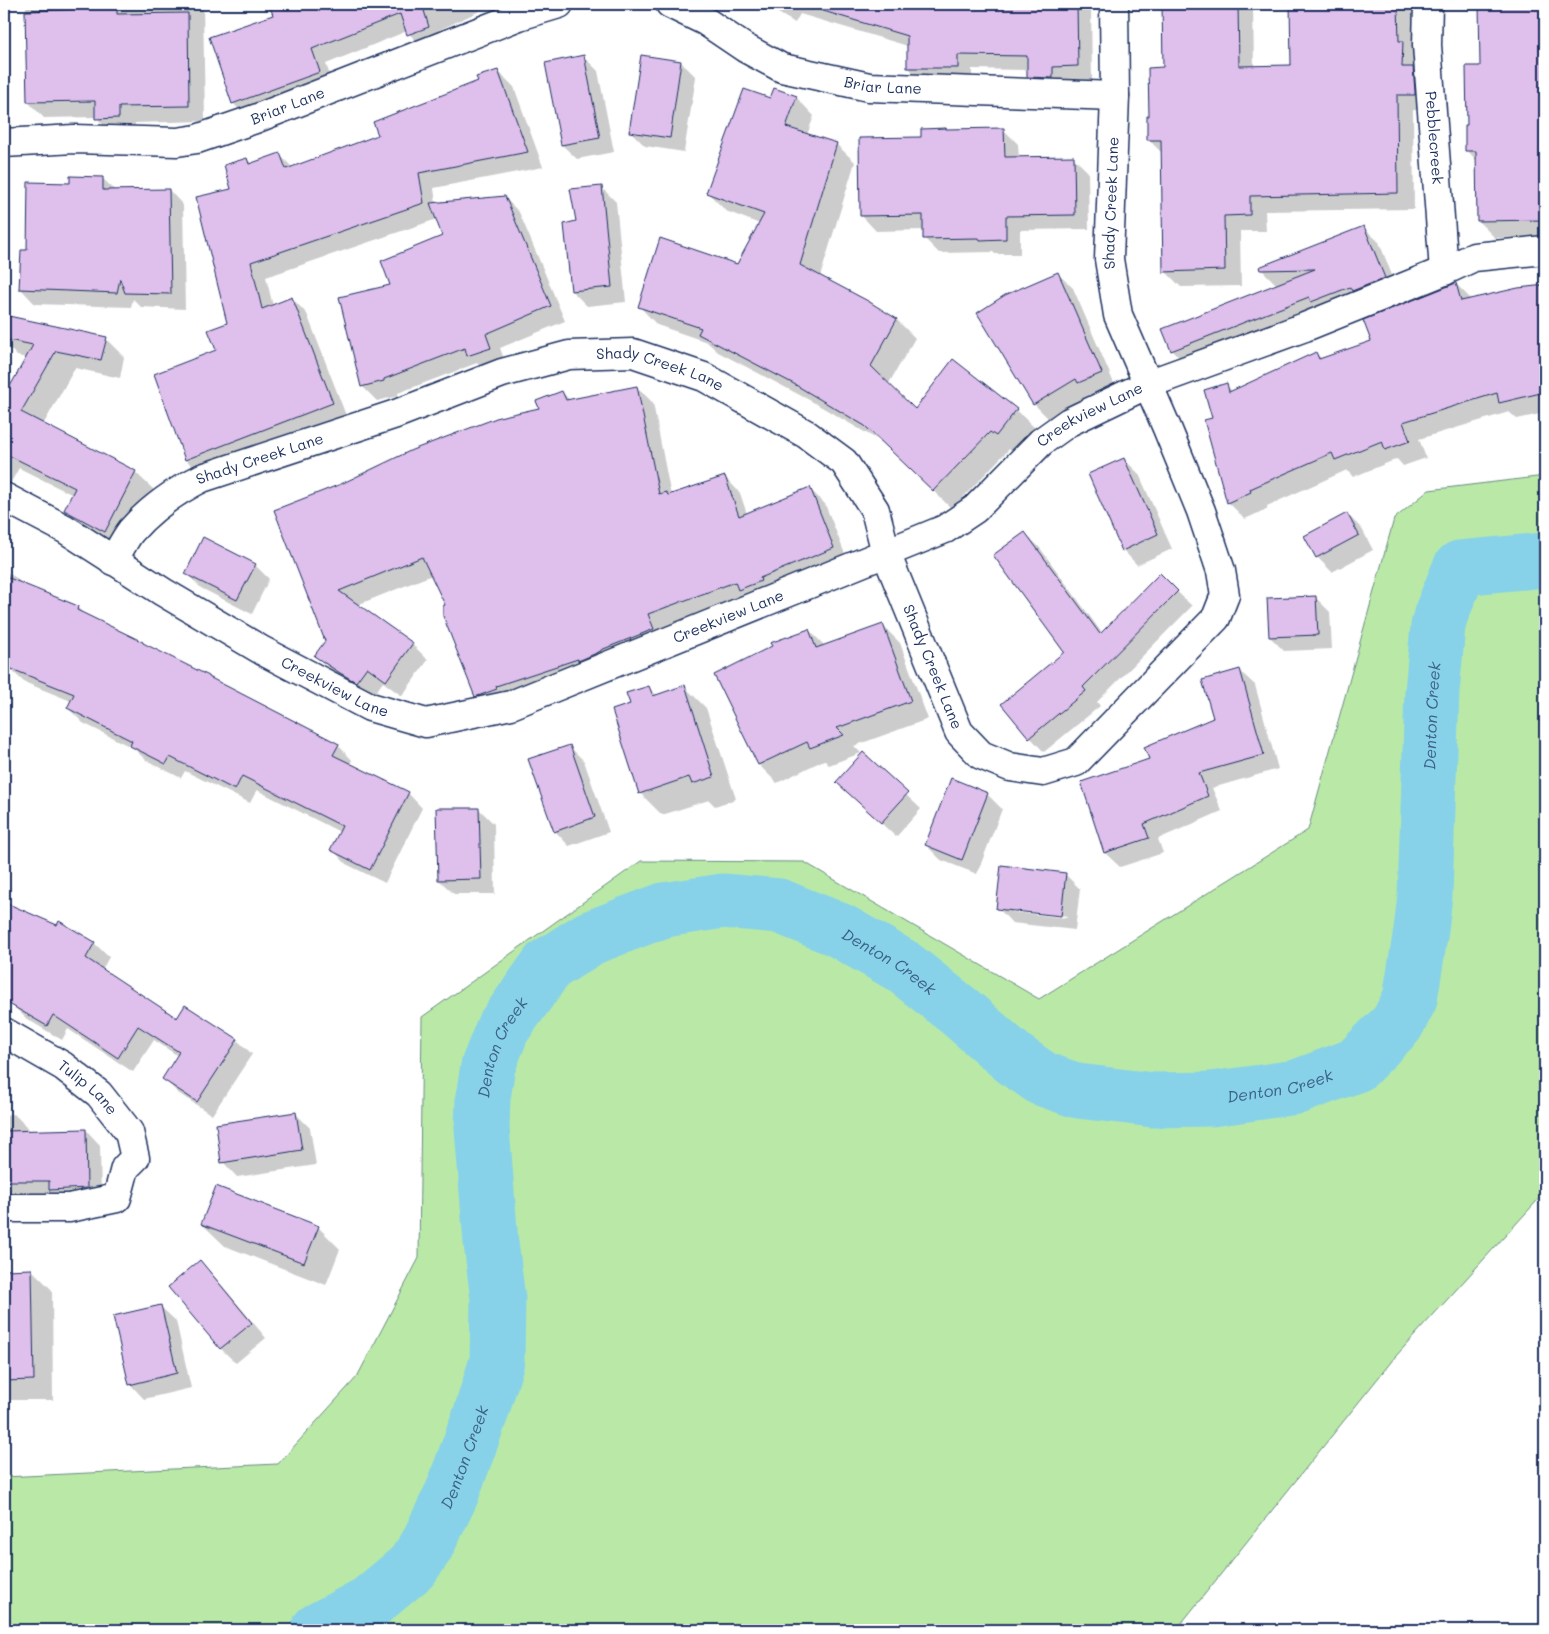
<svg xmlns="http://www.w3.org/2000/svg" width="1549" height="1634" viewBox="0 0 1549 1634" font-family="Mali,sans-serif">
  <style>
    .green { fill: #bae9a7; stroke: #6a8c82 }
    .shadow { fill: #0003; fill-rule: evenodd }
    .lines { fill: none; stroke-linecap: round; stroke-linejoin: round }
    .river { stroke: #87d2e8; stroke-width: 55 }
    .building { fill: #dfbfec; stroke: #1b2f5e }
    .street-casing { stroke: #1b2f5e; stroke-width: 31 }
    .street { stroke: #fff; stroke-width: 28 }
    .labels { text-anchor: middle; stroke-width: 4; stroke-linejoin: round; paint-order: stroke }
    .street-label { font-size: 15px; fill: #1b2f5e; stroke: #fff }
    .water-label { font-size: 16px; font-style: italic; fill: #3b6087; stroke: #fff }
  </style>
  <rect width="100%" height="100%" fill="#fff"/>
  <filter id="ink" filterUnits="userSpaceOnUse"><feTurbulence type="fractalNoise" baseFrequency=".02" numOctaves="2"/><feDisplacementMap in="SourceGraphic" scale="10" xChannelSelector="R" yChannelSelector="G"/><feConvolveMatrix kernelMatrix="1 2 1 2 8 2 1 2 1" color-interpolation-filters="sRGB"/></filter>
  <g filter="url(#ink)">
    <polygon class="green" points="1545,476 1545,1192 1395,1357 1176,1630 4,1630 4,1477 278,1464 357,1377 419,1258 422,1017 641,861 804,862 1039,999 1308,830 1394,519 1429,490"/>
    <g class="shadow">
      <polygon points="26,4 203,4 205,121 135,123 135,134 113,135 96,117 44,118 28,102"/>
      <polygon points="270,4 495,4 439,30 443,42 423,49 407,31 326,64 334,87 247,118 233,103 275,15"/>
      <polygon points="763,4 1091,4 1092,81 1067,81 1043,91 1029,77 1028,70 972,69 972,82 923,83 909,68 908,46 800,14 795,23"/>
      <polygon points="1164,4 1253,4 1254,67 1292,66 1291,4 1414,4 1415,54 1430,111 1413,110 1414,209 1265,211 1266,231 1240,231 1241,286 1181,287 1165,271 1163,154 1148,139 1150,118 1165,69"/>
      <polygon points="1480,4 1545,4 1545,237 1495,238 1478,221 1477,161 1467,150 1482,67"/>
      <polygon points="583,56 598,71 614,152 577,159 562,145"/>
      <polygon points="642,56 681,62 696,77 684,152 645,146 630,131"/>
      <polygon points="498,71 514,87 543,167 434,188 436,204 504,197 519,212 565,321 500,348 505,362 483,370 477,363 398,393 398,396 377,401 362,386 444,237 437,219 266,277 273,306 292,298 307,314 347,418 202,475 186,460 156,374 218,351 228,324 233,190 247,159 252,164 280,155 293,168 380,136"/>
      <polygon points="796,97 814,116 807,135 836,144 855,162 820,277 897,320 915,338 888,385 915,410 954,361 1016,410 1035,428 1015,454 1009,449 952,509 885,444 813,402 718,352 707,342 657,325 639,306 737,265 760,224 726,211 708,193 771,100"/>
      <polygon points="1004,130 1018,144 1019,158 1073,157 1088,172 1089,229 1020,230 1020,254 995,254 993,252 939,253 924,238 924,230 876,231 862,216 923,138"/>
      <polygon points="102,178 116,191 169,190 183,205 185,309 141,307 133,299 131,307 35,304 21,289 28,251"/>
      <polygon points="601,187 616,202 626,302 587,306 572,291 577,222"/>
      <polygon points="1364,228 1379,242 1399,293 1187,365 1172,350 1277,285 1261,269"/>
      <polygon points="1058,274 1073,288 1116,388 1094,397 1090,394 1049,419 1034,404"/>
      <polygon points="1456,284 1472,300 1518,289 1545,286 1545,413 1517,419 1509,412 1419,439 1426,458 1403,466 1397,459 1353,477 1347,470 1267,506 1267,509 1245,519 1228,502 1214,419 1226,385 1233,392 1316,353 1322,359 1373,342"/>
      <polygon points="4,316 106,339 124,357 120,378 75,368 43,425 135,472 154,490 124,549 84,528 66,510 73,495 19,468 6,491 4,490 4,399 27,358 17,356 4,342"/>
      <polygon points="637,387 653,403 671,496 725,477 740,493 747,514 809,488 825,504 849,564 492,711 476,696 446,606 432,575 357,605 412,644 428,660 402,696 383,682 372,697 356,689 332,671 316,656 327,641 275,511 541,409 562,392 571,401"/>
      <polygon points="1124,459 1139,474 1172,549 1137,565 1123,550"/>
      <polygon points="1347,514 1362,529 1373,550 1332,572 1317,557"/>
      <polygon points="1025,533 1040,548 1102,633 1160,575 1192,606 1097,702 1100,706 1044,752 1030,737 1066,652"/>
      <polygon points="255,565 269,579 252,614 201,588 187,574"/>
      <polygon points="4,571 15,577 24,585 77,607 85,615 338,745 352,760 350,765 408,793 422,808 385,883 346,864 332,849 340,832 257,790 250,803 185,771 181,778 146,760 133,748 83,723 68,708 71,701 24,682 9,668 10,666 4,662"/>
      <polygon points="1315,597 1330,612 1332,649 1284,651 1270,637"/>
      <polygon points="882,625 900,643 928,719 854,746 861,753 829,765 824,760 777,783 759,765 715,676 809,630 825,646"/>
      <polygon points="1240,671 1255,685 1278,769 1212,788 1222,811 1158,839 1163,853 1120,867 1105,853 1082,782 1150,760 1214,719"/>
      <polygon points="684,686 706,708 736,799 715,806 709,800 662,815 640,793 631,705 649,688 657,695"/>
      <polygon points="569,746 584,761 609,832 569,846 555,831"/>
      <polygon points="863,754 921,809 896,837 852,796"/>
      <polygon points="987,794 1002,809 977,874 941,860 926,845"/>
      <polygon points="479,809 494,824 495,894 454,894 439,880"/>
      <path d="M1065,874l15,15 -5,41 -63,-7 -14,-15zM1012,909l55,7v2l-55,-6z"/>
      <polygon points="4,903 94,943 109,957 102,970 177,1020 237,1040 252,1054 212,1115 178,1093 163,1078 178,1056 154,1040 133,1072 68,1029 62,1040 27,1019 12,1005 13,1002 4,998"/>
      <polygon points="295,1113 310,1128 316,1165 237,1177 223,1162"/>
      <polygon points="14,1114 29,1129 29,1131 86,1130 100,1145 101,1202 4,1196 4,1115"/>
      <polygon points="202,1224 318,1227 340,1249 326,1285 225,1246"/>
      <polygon points="200,1262 214,1276 266,1338 236,1363 221,1349 170,1287"/>
      <polygon points="32,1270 52,1290 53,1400 9,1400 4,1395 4,1271"/>
      <polygon points="161,1307 176,1321 191,1388 144,1399 130,1384"/>
    </g>
    <g class="lines">
      <path class="river" id="s1" d="M318,1630l51,-27 43,-36 14,-20 26,-54 29,-80 16,-52 1,-62 -7,-56 -9,-115 1,-30 5,-32 15,-38 45,-63 42,-27 74,-28 59,-9 56,5 60,24 63,36 58,46 54,47 29,20 35,12 75,9 58,-1 86,-12 59,-22 41,-41 13,-25 11,-69 4,-35 7,-203 6,-66 3,-12 19,-46 85,-8"/>
    </g>
    <g class="building">
      <polygon points="269,4 422,4 429,27 407,35 400,14 312,49 320,72 232,104 209,37 273,15"/>
      <polygon points="821,4 1077,4 1078,66 1053,67 1053,78 1027,77 1027,56 958,55 958,68 907,68 907,36 820,10"/>
      <polygon points="1162,4 1238,4 1239,66 1291,65 1290,4 1398,4 1399,41 1403,41 1402,67 1413,67 1415,91 1415,95 1397,95 1398,193 1250,196 1250,215 1224,216 1225,270 1163,272 1161,140 1147,140 1147,116 1149,116 1148,68 1163,67"/>
      <polygon points="1479,4 1545,4 1545,220 1477,221 1476,151 1465,151 1465,125 1467,125 1466,66 1480,66"/>
      <polygon points="117,8 117,14 188,13 189,106 119,107 119,118 95,119 95,101 27,102 25,11"/>
      <polygon points="584,55 600,138 561,145 545,63"/>
      <polygon points="641,55 681,61 670,138 629,132"/>
      <polygon points="498,70 528,152 419,173 424,203 251,262 262,309 292,297 333,403 185,460 154,374 216,350 208,330 227,323 196,197 231,189 224,165 247,158 249,164 280,153 286,169 378,135 373,122 478,81 476,77"/>
      <polygon points="774,88 797,96 786,127 837,143 800,265 868,301 897,319 871,366 915,409 953,359 1017,409 996,436 990,432 933,491 865,426 794,384 698,334 701,328 638,307 660,238 737,264 764,214 706,193 744,89 770,98"/>
      <polygon points="946,128 946,129 1004,128 1005,157 1074,156 1075,215 1006,216 1006,239 980,240 979,238 923,239 923,215 860,216 859,138 921,137 921,129"/>
      <polygon points="70,176 103,177 103,190 169,189 171,294 125,293 120,279 117,293 19,289 21,250 27,250 28,182 70,183"/>
      <polygon points="602,186 612,287 571,291 564,224 576,221 570,189"/>
      <polygon points="505,196 551,306 486,334 491,348 467,356 465,348 384,379 384,381 361,387 339,297 390,285 381,261 442,236 430,203"/>
      <polygon points="1364,226 1385,278 1352,291 1350,287 1311,302 1309,297 1171,351 1162,329 1315,269 1260,270 1259,267"/>
      <polygon points="1058,272 1102,373 1078,383 1076,379 1033,405 977,313 1005,295"/>
      <polygon points="1456,283 1461,301 1518,288 1545,285 1545,392 1499,403 1497,393 1403,422 1410,441 1385,450 1382,441 1335,460 1332,453 1250,489 1251,492 1227,503 1204,420 1212,418 1204,390 1227,383 1229,392 1316,352 1319,359 1371,341 1363,320"/>
      <polygon points="4,315 107,337 101,360 56,351 21,412 136,471 105,532 64,510 75,488 4,453 4,397 33,345 4,339"/>
      <polygon points="637,386 659,494 666,492 668,495 725,476 739,516 810,487 834,548 760,578 761,581 738,590 735,582 648,614 654,629 601,650 601,651 583,659 578,661 578,659 496,686 497,689 475,697 443,616 443,606 445,605 422,557 339,591 413,643 386,681 367,667 356,682 340,673 314,656 325,641 274,510 341,484 412,450 499,417 539,408 536,401 562,391 566,400"/>
      <polygon points="1124,458 1158,534 1122,551 1088,474"/>
      <polygon points="1347,513 1359,535 1316,558 1304,536"/>
      <polygon points="1025,532 1100,634 1160,573 1178,591 1083,687 1086,691 1029,738 1001,704 1064,652 993,555"/>
      <polygon points="203,537 256,564 237,600 185,574"/>
      <polygon points="4,576 78,606 77,610 143,642 143,643 209,676 209,677 339,744 333,755 409,792 370,870 330,850 342,826 242,776 235,790 170,757 166,764 130,746 132,741 67,708 74,694 4,666"/>
      <polygon points="1316,596 1318,635 1269,637 1267,598"/>
      <polygon points="883,624 911,701 837,728 844,735 810,748 807,742 758,765 714,675 772,646 770,643 809,629 816,648"/>
      <polygon points="1240,669 1264,755 1199,773 1208,796 1144,824 1149,838 1104,853 1081,782 1149,759 1144,747 1213,718 1202,680"/>
      <polygon points="685,685 714,777 692,784 689,777 639,794 612,710 630,704 626,693 649,686 653,696"/>
      <polygon points="570,745 595,817 554,832 528,759"/>
      <polygon points="863,752 908,793 881,823 836,782"/>
      <polygon points="951,778 988,793 962,860 925,845"/>
      <polygon points="436,808 479,808 481,879 438,880"/>
      <polygon points="1001,865 1066,873 1061,916 996,909"/>
      <polygon points="4,902 57,925 59,921 95,942 86,958 177,1018 185,1005 238,1039 197,1102 162,1079 179,1052 138,1026 118,1058 53,1015 47,1026 4,1001"/>
      <polygon points="296,1112 302,1150 221,1163 216,1124"/>
      <polygon points="86,1129 87,1188 49,1190 49,1181 4,1181 4,1131"/>
      <polygon points="216,1186 319,1226 304,1263 201,1224"/>
      <polygon points="200,1260 252,1323 220,1349 168,1287"/>
      <polygon points="32,1269 34,1380 4,1381 4,1270"/>
      <polygon points="161,1305 177,1373 129,1385 113,1316"/>
    </g>
    <g class="lines">
      <defs>
        <g id="street">
          <path id="s2" d="M670,4l35,17 40,27 37,20 87,19 246,9"/>
          <path id="s3" d="M1428,4l-1,41 17,226"/>
          <path id="s4" d="M4,143l70,-4 103,3 20,-3 58,-20 264,-103 40,-12"/>
          <path id="s5" d="M4,497l61,32 98,63 100,59 107,56 56,16 85,-18 434,-176 30,-20 66,-67 28,-20 79,-38 157,-57 139,-56 30,-14 71,-7"/>
          <path id="s6" d="M113,561c6,-10 11,-21 18,-30 20,-23 45,-40 71,-53l194,-64 106,-41 67,-18 64,-2 71,24 102,57 38,28 31,48 11,43 73,179 22,23 29,12 33,5 33,-10 140,-144 9,-23 -4,-24 -20,-60 -34,-83 -49,-113 -9,-56 6,-163 -1,-92"/>
          <path id="s7" d="M4,1032l59,34 36,28 30,38 6,26 -10,10 -8,30 -48,10h-65"/>
        </g>
      </defs>
      <use href="#street" class="street-casing"/>
      <use href="#street" class="street"/>
    </g>
  </g>
  <g class="labels">
    <g class="street-label">
      <text dy="5" stroke="none"><textPath href="#s2" startOffset="232">Briar Lane</textPath></text>
      <text dy="5" stroke="none"><textPath href="#s4" startOffset="290">Briar Lane</textPath></text>
      <text dy="5" stroke="none"><textPath href="#s3" startOffset="134">Pebblecreek</textPath></text>
      <text dy="5" stroke="none"><textPath href="#s6" startOffset="1879">Shady Creek Lane</textPath></text>
      <text dy="5" stroke="none"><textPath href="#s6" startOffset="605">Shady Creek Lane</textPath></text>
      <text dy="5" stroke="none"><textPath href="#s5" startOffset="1222">Creekview Lane</textPath></text>
      <text dy="5" stroke="none"><textPath href="#s6" startOffset="185">Shady Creek Lane</textPath></text>
      <text dy="5" stroke="none"><textPath href="#s5" startOffset="802">Creekview Lane</textPath></text>
      <text dy="5" stroke="none"><textPath href="#s6" startOffset="1039">Shady Creek Lane</textPath></text>
      <text dy="5" stroke="none"><textPath href="#s5" startOffset="382">Creekview Lane</textPath></text>
      <text dy="5" stroke="none"><textPath href="#s7" startOffset="101">Tulip Lane</textPath></text>
    </g>
    <g class="water-label">
      <text dy="6" stroke="none"><textPath href="#s1" startOffset="2006">Denton Creek</textPath></text>
      <text dy="6" stroke="none"><textPath href="#s1" startOffset="1121">Denton Creek</textPath></text>
      <text dy="6" stroke="none"><textPath href="#s1" startOffset="656">Denton Creek</textPath></text>
      <text dy="6" stroke="none"><textPath href="#s1" startOffset="1556">Denton Creek</textPath></text>
      <text dy="6" stroke="none"><textPath href="#s1" startOffset="236">Denton Creek</textPath></text>
    </g>
  </g>
  <rect width="1549" height="1634" fill="none" stroke="#fff" stroke-width="20"/>
  <rect x="10" y="10" width="1529" height="1614" fill="none" stroke="#1b2f5e" stroke-width="2" filter="url(#ink)"/>
</svg>
